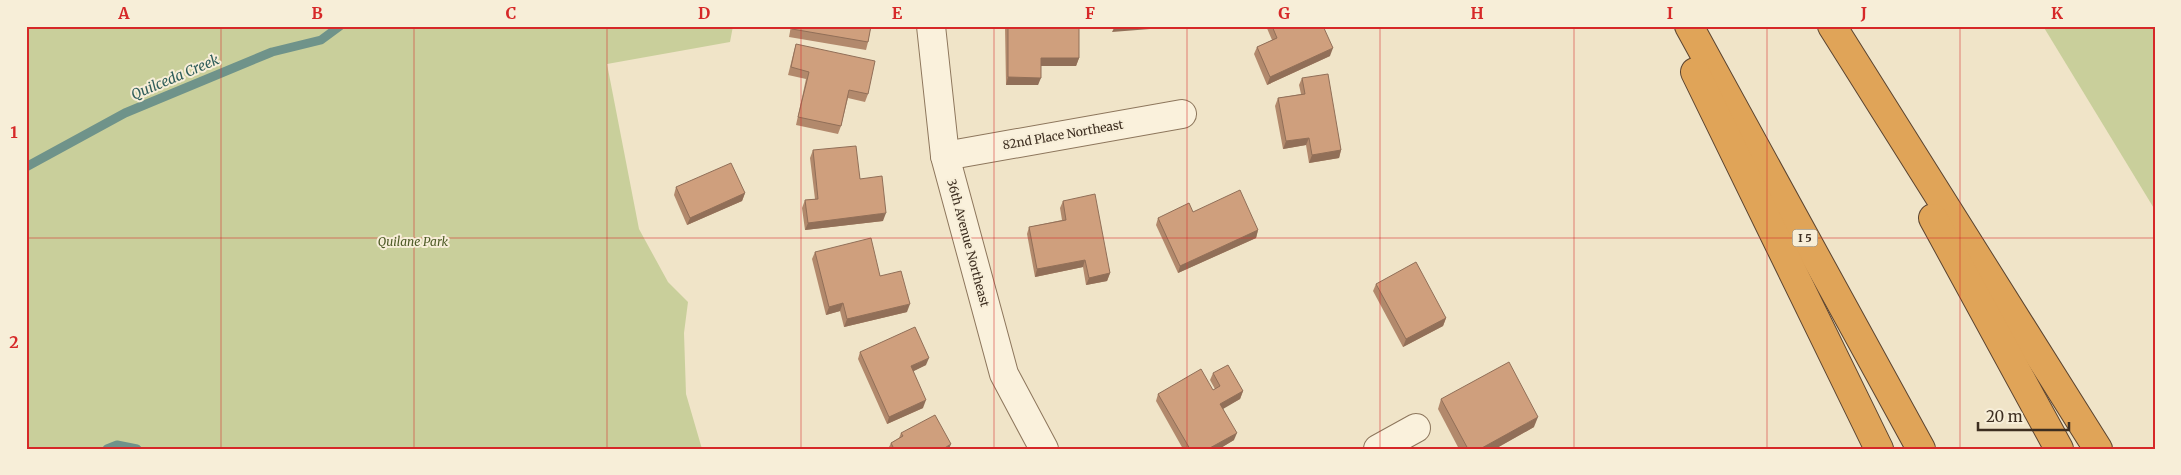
<svg xmlns="http://www.w3.org/2000/svg" width="2181" height="475" viewBox="0 0 2181 475" font-family="Merriweather,serif">
  <style>
    .green { fill: #c9cf9b }
    .lines { fill: none; stroke-linecap: round; stroke-linejoin: round }
    .stream { stroke: #6f938a; stroke-width: 9 }
    .street-casing { stroke: #8d765c; stroke-width: 30 }
    .highway-casing { stroke: #5b4430; stroke-width: 30 }
    .street { stroke: #faf1dc; stroke-width: 28 }
    .highway { stroke: #e0a458; stroke-width: 28 }
    .wall { fill: #b2896c }
    .shaded-wall { fill: #916f58 }
    .building { fill: #cf9f7d; stroke: #916f58 }
    .grid { fill: none; stroke: #d62828; stroke-width: 1; stroke-opacity: 0.55 }
    .labels { text-anchor: middle; stroke-width: 4; stroke-linejoin: round; paint-order: stroke }
    .shield { fill: #f7eed8; stroke: #756857; stroke-width: 1 }
    .shield-label { font-size: 11px; font-weight: bold; fill: #3d2e20 }
    .street-label { font-size: 12px; fill: #3d2e20; stroke: #f7eed8 }
    .park-label { font-size: 12px; font-style: italic; fill: #4d5a26; stroke: #f7eed8 }
    .water-label { font-size: 14px; font-style: italic; fill: #2f5d5a; stroke: #f7eed8 }
    .neatline { fill: none; stroke: #d62828; stroke-width: 2 }
    .grid-label { font-size: 16px; text-anchor: middle; font-weight: bold; fill: #d62828 }
  </style>
  <rect width="100%" height="100%" fill="#f0e4c8"/>
  <g class="green">
    <polygon points="26,26 733,26 730,42 607,64 639,229 668,282 688,302 684,333 686,394 702,449 26,449"/>
    <polygon points="2043,26 2155,26 2155,210"/>
  </g>
  <g class="lines">
    <g class="stream">
      <polyline points="26,167 125,113 272,52 321,40 340,26"/>
      <polyline points="107,449 117,445 137,449"/>
    </g>
    <defs>
      <g id="street">
        <polyline points="931,26 945,156 1004,374 1044,449"/>
        <polyline points="945,156 1182,114"/>
        <polyline points="1378,449 1416,428"/>
      </g>
      <g id="highway">
        <polyline points="1689,26 1921,449"/>
        <polyline points="1832,26 2098,449"/>
        <polyline points="1695,72 1879,449"/>
        <polyline points="1933,218 2059,449"/>
      </g>
    </defs>
    <use href="#street" class="street-casing"/>
    <use href="#highway" class="highway-casing"/>
    <use href="#street" class="street"/>
    <use href="#highway" class="highway"/>
  </g>
  <g class="wall">
    <polygon points="791,26 871,26 868,42 866,50 789,37"/>
    <polygon points="1005,26 1079,26 1079,58 1076,66 1041,66 1038,85 1006,85"/>
    <polygon points="1266,26 1323,26 1330,56 1267,85 1254,54 1257,47 1272,40"/>
    <polygon points="796,44 868,94 865,102 848,98 841,126 838,134 796,125 806,79 788,75 794,51"/>
    <polygon points="1302,78 1341,150 1339,158 1309,163 1306,145 1283,149 1275,106 1278,98 1301,94 1299,85"/>
    <polygon points="813,150 860,179 883,221 805,230 802,208 805,200 815,199 810,158"/>
    <polygon points="676,187 745,193 742,201 687,225 674,195"/>
    <polygon points="1063,201 1110,273 1107,281 1086,285 1083,267 1035,277 1027,234 1029,227 1062,220 1060,208"/>
    <polygon points="1193,212 1258,230 1256,238 1178,273 1156,225 1158,218"/>
    <polygon points="815,252 880,276 907,312 844,327 840,311 826,315 812,259"/>
    <polygon points="1376,284 1446,318 1443,326 1403,347 1373,291"/>
    <polygon points="860,352 926,365 913,371 923,408 887,424 858,359"/>
    <polygon points="1213,373 1243,391 1240,399 1223,408 1234,440 1219,449 1183,449 1156,401 1158,394 1213,390 1215,389 1210,380"/>
    <polygon points="1441,399 1534,427 1495,449 1459,449 1438,409"/>
    <polygon points="901,433 949,449 888,449 891,443 899,438"/>
  </g>
  <g class="shaded-wall">
    <polygon points="1115,26 1151,26 1150,29 1112,32"/>
    <polygon points="1333,48 1330,56 1267,85 1270,77"/>
    <polygon points="1041,58 1079,58 1076,66 1038,66"/>
    <polygon points="1008,77 1041,78 1038,85 1006,85"/>
    <polygon points="1309,138 1306,145 1283,149 1286,141"/>
    <polygon points="1341,150 1339,158 1309,163 1312,155"/>
    <polygon points="745,193 742,201 687,225 690,218"/>
    <polygon points="886,213 883,221 805,230 808,223"/>
    <polygon points="1258,230 1256,238 1178,273 1180,266"/>
    <polygon points="1085,260 1083,267 1035,277 1037,269"/>
    <polygon points="1110,273 1107,281 1086,285 1089,278"/>
    <polygon points="843,303 840,311 826,315 829,307"/>
    <polygon points="910,304 907,312 844,327 847,319"/>
    <polygon points="1446,318 1443,326 1403,347 1406,339"/>
    <polygon points="929,358 926,365 908,374 911,366"/>
    <polygon points="1243,391 1240,399 1218,412 1220,404"/>
    <polygon points="926,400 923,408 887,424 889,417"/>
    <polygon points="1538,417 1534,427 1495,449 1480,449"/>
    <polygon points="1237,433 1234,440 1219,449 1208,449"/>
    <polygon points="951,444 949,449 943,449"/>
  </g>
  <g class="building">
    <polygon points="792,26 871,26 868,42 792,29"/>
    <polygon points="1008,26 1079,26 1079,58 1041,58 1041,78 1008,77"/>
    <polygon points="1272,26 1323,26 1333,48 1270,77 1257,47 1277,38"/>
    <polygon points="796,44 875,61 868,94 849,90 841,126 798,117 809,72 791,67"/>
    <polygon points="1328,74 1341,150 1312,155 1309,138 1286,141 1278,98 1305,94 1302,78"/>
    <polygon points="856,146 860,179 882,176 886,213 808,223 805,200 818,199 813,150"/>
    <polygon points="731,163 745,193 690,218 676,187"/>
    <polygon points="1240,190 1258,230 1180,266 1158,218 1189,203 1193,212"/>
    <polygon points="1095,194 1110,273 1089,278 1085,260 1037,269 1029,227 1066,220 1063,201"/>
    <polygon points="871,238 880,276 901,271 910,304 847,319 843,303 829,307 815,252"/>
    <polygon points="1416,262 1446,318 1406,339 1376,284"/>
    <polygon points="915,327 929,358 911,366 926,400 889,417 860,352"/>
    <polygon points="1509,362 1538,417 1480,449 1468,449 1441,399"/>
    <polygon points="1228,365 1243,391 1220,404 1237,433 1208,449 1190,449 1158,394 1201,369 1213,390 1220,386 1213,373"/>
    <polygon points="935,415 951,444 943,449 894,449 891,443 903,436 901,433"/>
  </g>
  <path class="grid" d="M221,26v423M414,26v423M607,26v423M801,26v423M994,26v423M1187,26v423M1380,26v423M1574,26v423M1767,26v423M1960,26v423M26,238h2129"/>
  <g class="labels">
    <rect class="shield" x="1792.5" y="229.5" width="25" height="17" rx="4"/>
    <g class="shield-label">
      <text x="1805" y="242">I 5</text>
    </g>
    <g class="street-label">
      <text transform="translate(1063 135) rotate(-10)" y="4">82nd Place Northeast</text>
      <text transform="translate(968 243) rotate(75)" y="4">36th Avenue Northeast</text>
    </g>
    <g class="park-label">
      <text x="413" y="246">Quilane Park</text>
    </g>
    <g class="water-label">
      <text transform="translate(175 77) rotate(-23)" y="5">Quilceda Creek</text>
    </g>
  </g>
  <rect width="2181" height="475" fill="none" stroke="#f7eed8" stroke-width="55"/>
  <path d="M1978 422v8h91v-8" fill="none" stroke="#3d2e20" stroke-width="2.5"/>
  <text x="1986" y="422" font-size="15" fill="#3d2e20" stroke="#f7eed8" stroke-width="4" paint-order="stroke">20 m</text>
  <rect x="28" y="28" width="2126" height="420" class="neatline"/>
  <g class="grid-label">
    <text x="124" y="19">A</text>
    <text x="317" y="19">B</text>
    <text x="511" y="19">C</text>
    <text x="704" y="19">D</text>
    <text x="897" y="19">E</text>
    <text x="1090" y="19">F</text>
    <text x="1284" y="19">G</text>
    <text x="1477" y="19">H</text>
    <text x="1670" y="19">I</text>
    <text x="1864" y="19">J</text>
    <text x="2057" y="19">K</text>
    <text x="14" y="138">1</text>
    <text x="14" y="348">2</text>
  </g>
</svg>
